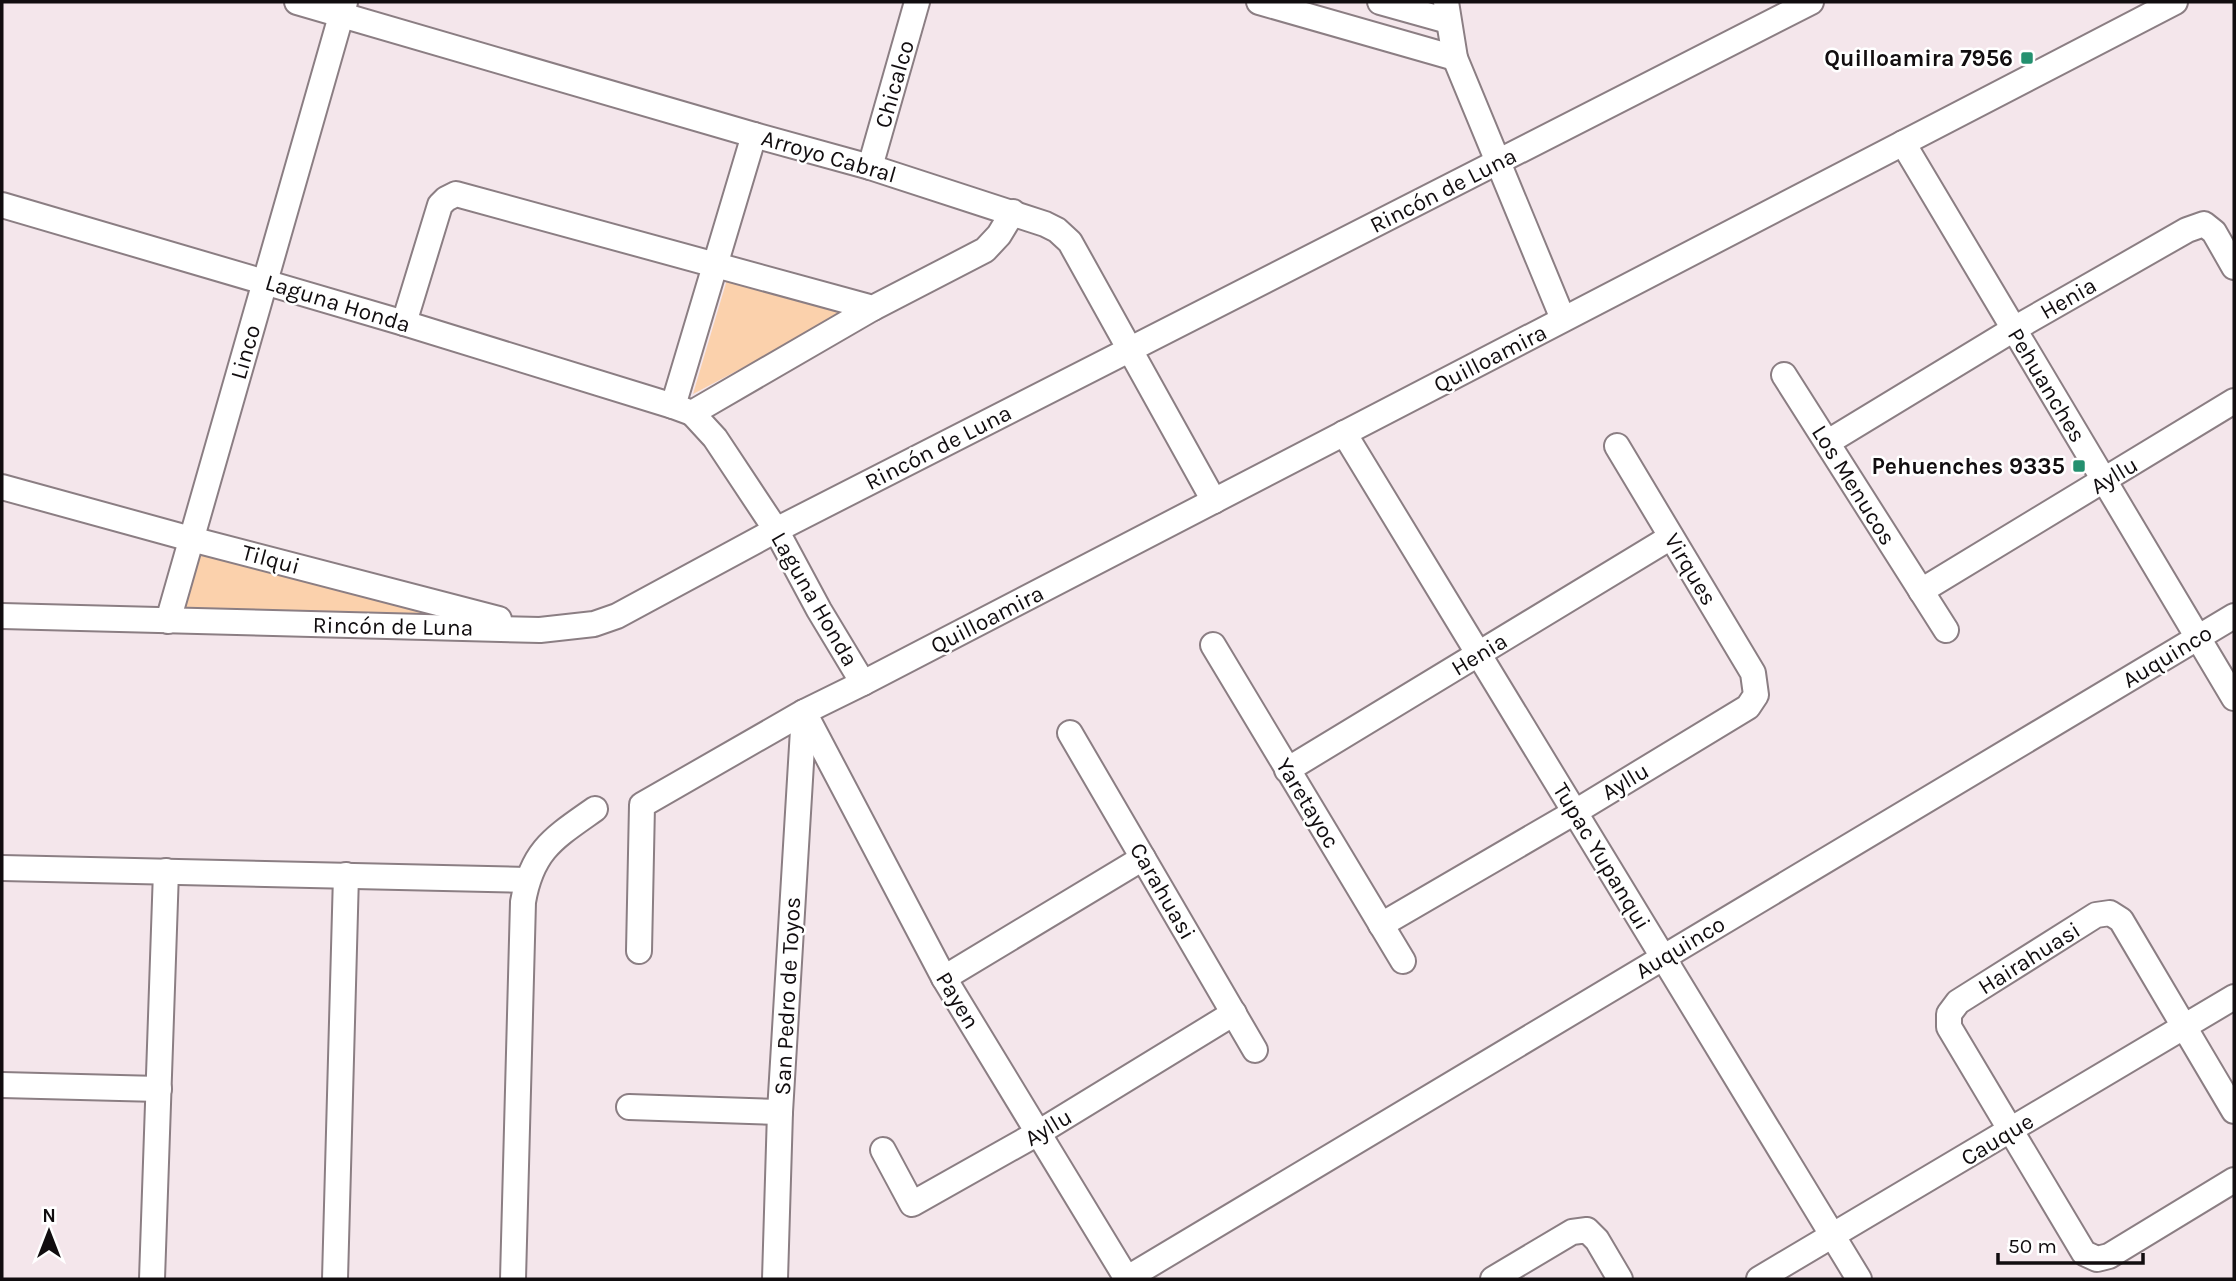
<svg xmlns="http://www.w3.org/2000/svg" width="2236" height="1281" viewBox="0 0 2236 1281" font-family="Karla,sans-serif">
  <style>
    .green { fill: #fbd1ac }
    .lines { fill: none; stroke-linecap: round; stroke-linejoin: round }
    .minor-casing { stroke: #8b7e83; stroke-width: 28 }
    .minor { stroke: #fff; stroke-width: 24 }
    .poi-dot { fill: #24906f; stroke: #fff; stroke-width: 2.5 }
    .labels { text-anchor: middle; stroke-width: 5; stroke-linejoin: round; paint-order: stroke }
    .poi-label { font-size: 23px; font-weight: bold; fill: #110d0f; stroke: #fff; text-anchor: end }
    .street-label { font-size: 23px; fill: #110d0f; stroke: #fff }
  </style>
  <rect width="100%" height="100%" fill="#f4e6eb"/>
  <g class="green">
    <polygon points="729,273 852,310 693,394"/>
    <polygon points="182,544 514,630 162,615"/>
  </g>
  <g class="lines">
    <defs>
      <g id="minor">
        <polyline points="297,2 754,135 870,167 1045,224 1057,230 1070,242 1214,501"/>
        <polyline points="1259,2 1455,58"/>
        <polyline points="1380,2 1448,21"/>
        <polyline points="1446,2 1455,58 1563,319"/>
        <polyline points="1903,143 2234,698"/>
        <polyline points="870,167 917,2"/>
        <polyline points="2,205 404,323 673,406 692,413 873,308"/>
        <polyline points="404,323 440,205 446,199 456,194 873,308 985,250 999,235 1013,212"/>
        <polyline points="1784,375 1946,630"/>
        <polyline points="673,406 754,135"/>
        <polyline points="692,413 715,438 776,530 819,610 863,683"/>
        <polyline points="1344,433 1859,1279"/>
        <polyline points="1828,442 2014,329 2187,230 2204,224 2214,232 2234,267"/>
        <polyline points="2,487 191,539 499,619"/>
        <polyline points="1921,591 2234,401"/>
        <polyline points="2,616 540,630 594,624 617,616 776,530 1811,2"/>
        <polyline points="168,621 345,2"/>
        <polyline points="1213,645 1403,961"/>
        <polyline points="804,712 944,978 1127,1279"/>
        <polyline points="1070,733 1255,1050"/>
        <polyline points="1287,770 1671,537"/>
        <polyline points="2,868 527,880"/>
        <polyline points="1381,925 1575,812 1748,707 1756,695 1753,673 1617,446"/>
        <polyline points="639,951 642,805 804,712 863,683 2175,2"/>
        <polyline points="944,978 1143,858"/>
        <polyline points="2,1085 159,1089"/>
        <polyline points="629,1107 780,1112"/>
        <polyline points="2234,1111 2121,920 2110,913 2096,915 1958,1002 1949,1014 1949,1027 2084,1253 2097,1259 2109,1256 2234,1180"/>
        <polyline points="883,1150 912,1204 1038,1133 1234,1013"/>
        <polyline points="152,1279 166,871"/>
        <polyline points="335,1279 346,875"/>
        <path d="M513,1279l10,-377c9,-52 31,-64 72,-93"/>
        <polyline points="775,1279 780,1112 804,713"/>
        <polyline points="1126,1279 2234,616"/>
        <polyline points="1493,1279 1572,1232 1587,1230 1597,1240 1620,1279"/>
        <polyline points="1759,1279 2234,997"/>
      </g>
    </defs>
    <use href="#minor" class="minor-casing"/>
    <use href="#minor" class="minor"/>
  </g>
  <g class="poi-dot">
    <rect x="2020" y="51" width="14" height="14" rx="3.5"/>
    <rect x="2072" y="459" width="14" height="14" rx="3.5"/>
  </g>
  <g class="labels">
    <g class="poi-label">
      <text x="2013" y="66">Quilloamira 7956</text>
      <text x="2065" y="474">Pehuenches 9335</text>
    </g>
    <g class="street-label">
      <text transform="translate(894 84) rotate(-74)" y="8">Chicalco</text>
      <text transform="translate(829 156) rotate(16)" y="8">Arroyo Cabral</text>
      <text transform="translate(1443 190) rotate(-27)" y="8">Rincón de Luna</text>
      <text transform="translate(2068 298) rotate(-30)" y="8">Henia</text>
      <text transform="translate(338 303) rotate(17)" y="8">Laguna Honda</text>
      <text transform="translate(245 352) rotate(-74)" y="8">Linco</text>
      <text transform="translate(1490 358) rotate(-27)" y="8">Quilloamira</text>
      <text transform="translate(2047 385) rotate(59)" y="8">Pehuanches</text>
      <text transform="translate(938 447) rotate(-27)" y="8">Rincón de Luna</text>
      <text transform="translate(2114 475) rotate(-31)" y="8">Ayllu</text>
      <text transform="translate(1854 485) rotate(58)" y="8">Los Menucos</text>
      <text transform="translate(271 559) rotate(15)" y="8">Tilqui</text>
      <text transform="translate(1691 569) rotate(59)" y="8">Virques</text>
      <text transform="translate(815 599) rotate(60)" y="8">Laguna Honda</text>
      <text transform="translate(987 619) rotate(-27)" y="8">Quilloamira</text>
      <text transform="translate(393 626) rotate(1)" y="8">Rincón de Luna</text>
      <text transform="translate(1479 654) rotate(-31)" y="8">Henia</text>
      <text transform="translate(2167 656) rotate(-31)" y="8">Auquinco</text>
      <text transform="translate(1625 781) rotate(-31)" y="8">Ayllu</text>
      <text transform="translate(1308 803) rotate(59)" y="8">Yaretayoc</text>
      <text transform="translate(1602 856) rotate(59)" y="8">Tupac Yupanqui</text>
      <text transform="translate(1163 891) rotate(60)" y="8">Carahuasi</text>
      <text transform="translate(1680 947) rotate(-31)" y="8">Auquinco</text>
      <text transform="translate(2029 958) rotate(-32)" y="8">Hairahuasi</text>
      <text transform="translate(787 996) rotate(-87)" y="8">San Pedro de Toyos</text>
      <text transform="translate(958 1000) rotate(59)" y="8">Payen</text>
      <text transform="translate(1048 1127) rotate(-31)" y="8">Ayllu</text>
      <text transform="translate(1997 1139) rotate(-31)" y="8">Cauque</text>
    </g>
  </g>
  <rect width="2236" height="1281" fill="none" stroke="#110d0f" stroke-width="7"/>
  <g transform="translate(49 1232)" stroke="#ffffff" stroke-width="5" paint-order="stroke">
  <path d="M0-5L12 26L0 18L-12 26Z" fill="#110d0f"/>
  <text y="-10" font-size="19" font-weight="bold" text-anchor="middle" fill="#110d0f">N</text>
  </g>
  <path d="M1998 1253v10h145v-10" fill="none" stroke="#110d0f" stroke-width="3.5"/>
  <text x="2008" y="1253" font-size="21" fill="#110d0f" stroke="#ffffff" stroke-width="5" paint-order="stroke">50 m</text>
</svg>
